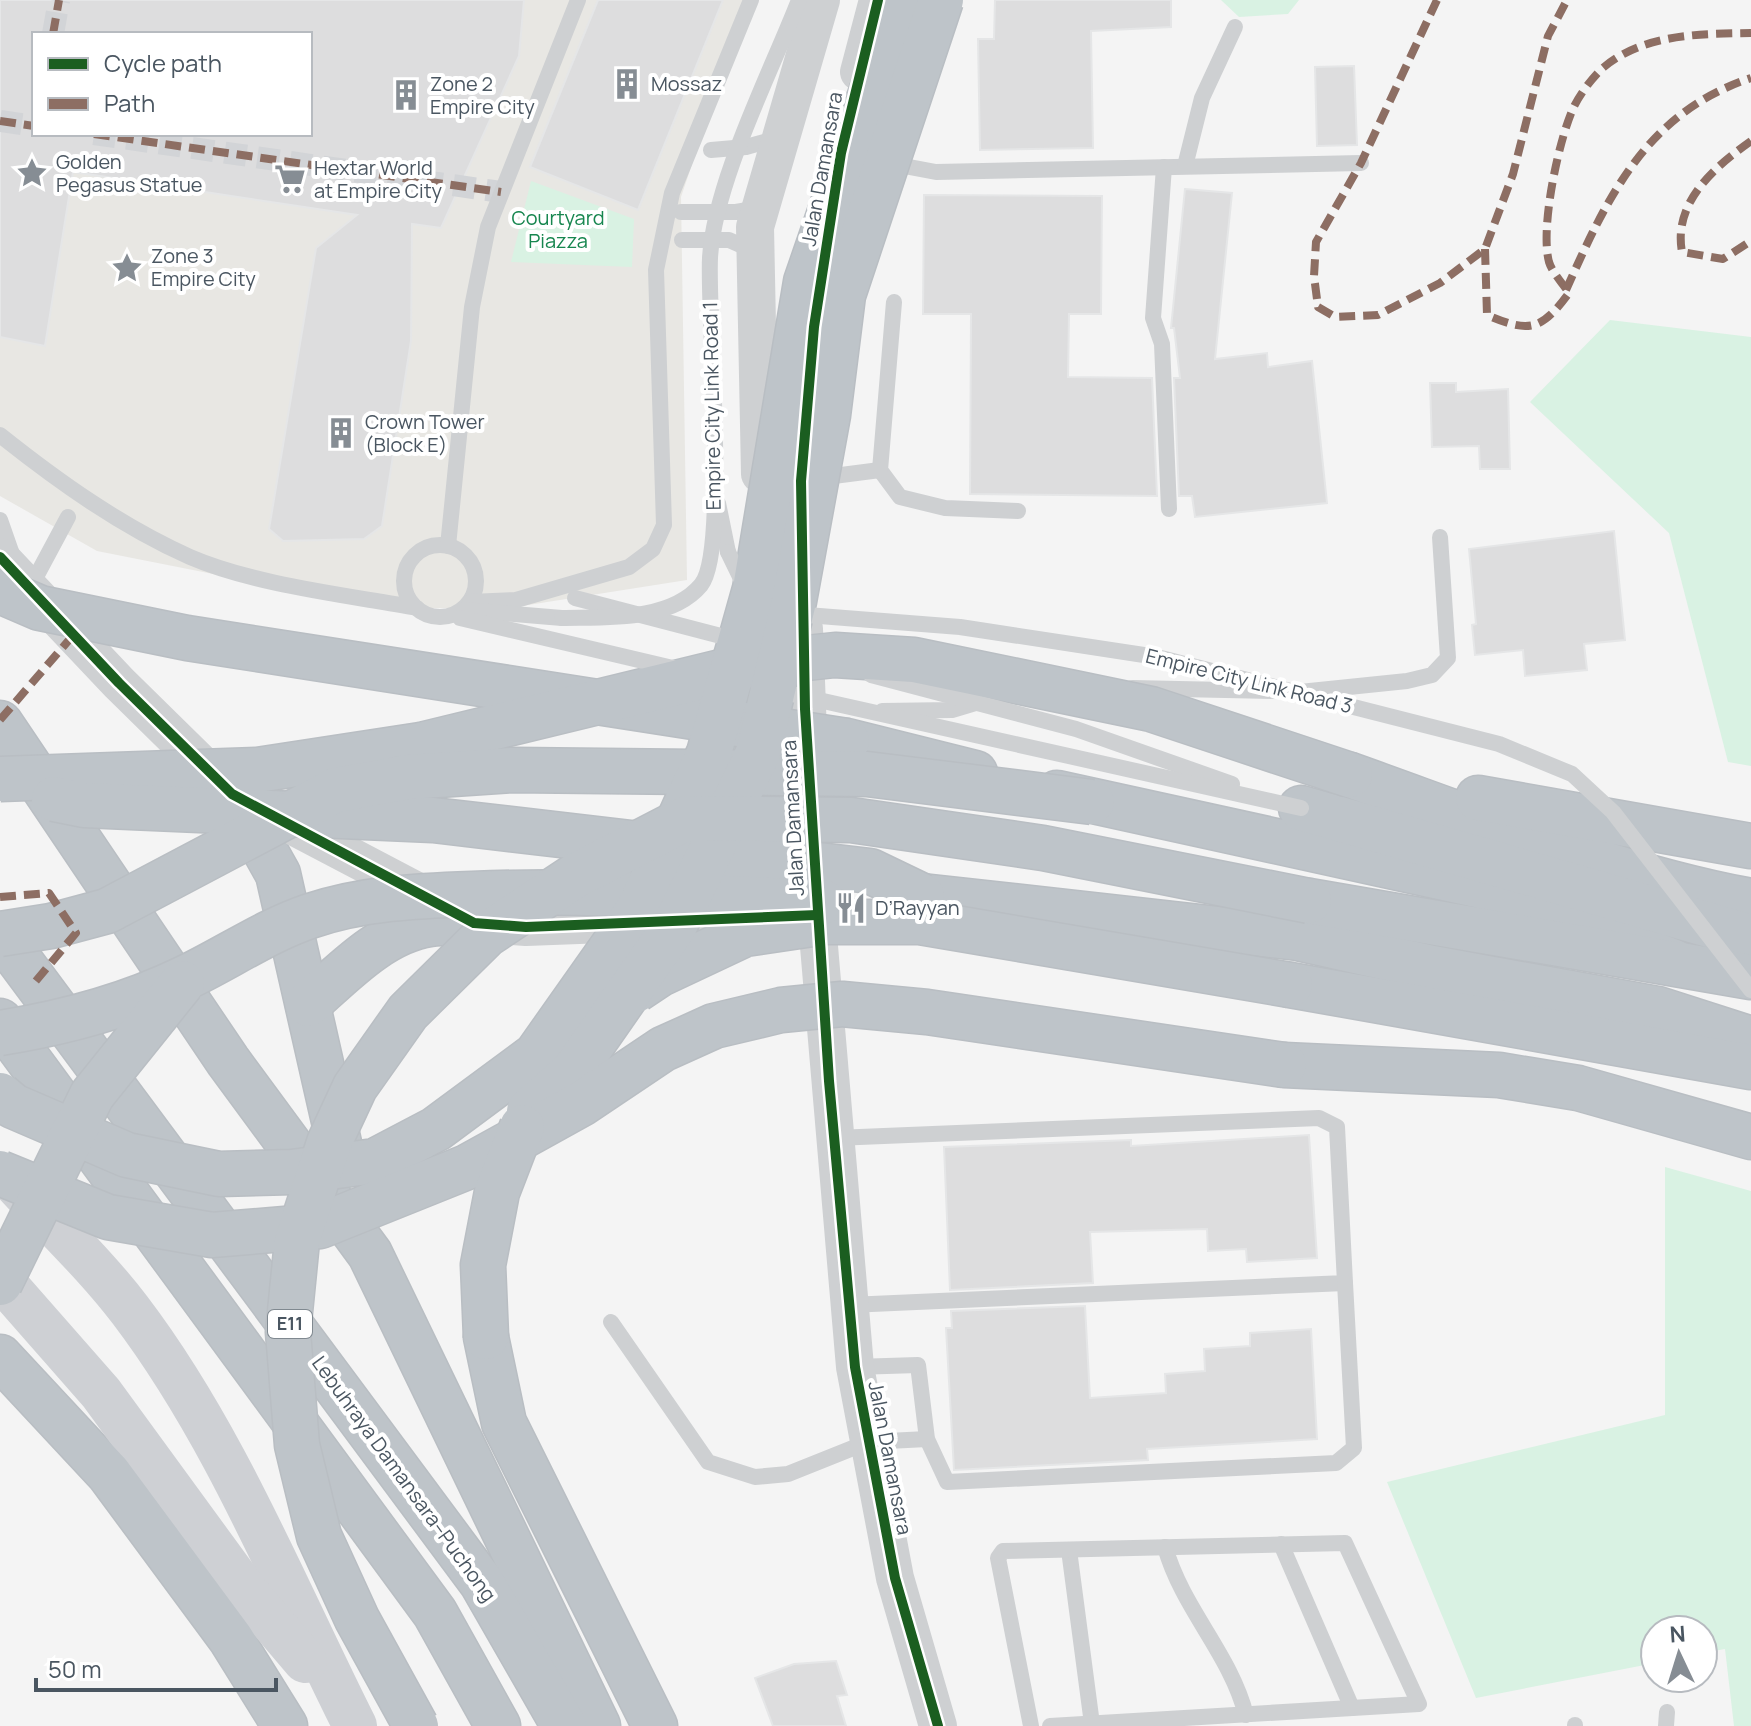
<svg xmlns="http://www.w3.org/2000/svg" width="1751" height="1726" viewBox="0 0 1751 1726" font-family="Manrope,sans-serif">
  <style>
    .commercial { fill: #e8e7e3; fill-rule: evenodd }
    .green { fill: #d9f2e3 }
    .building { fill: #ddddde; stroke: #e5e6e7; stroke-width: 2; fill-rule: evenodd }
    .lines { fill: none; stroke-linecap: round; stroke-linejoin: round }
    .pedestrian-tunnel { stroke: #d2d4d7; stroke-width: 22; stroke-dasharray: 22 11; stroke-linecap: butt }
    .motorway-casing { stroke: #b9bec3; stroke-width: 47 }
    .service { stroke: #ced0d2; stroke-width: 16 }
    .tertiary { stroke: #ced0d2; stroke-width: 38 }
    .secondary { stroke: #ced0d4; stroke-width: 44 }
    .motorway { stroke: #bec4c9; stroke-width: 44 }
    .motorway-bridge-casing { stroke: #b9bec3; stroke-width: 47; stroke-linecap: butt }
    .service-bridge { stroke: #ced0d2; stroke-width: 16 }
    .motorway-bridge { stroke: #bec4c9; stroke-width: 44 }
    .quiet { stroke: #8d6e63; stroke-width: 8; stroke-dasharray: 16 8; stroke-linecap: butt }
    .cycleway-casing { stroke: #fff; stroke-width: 15 }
    .cycleway { stroke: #1b5e20; stroke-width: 10 }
    .labels { text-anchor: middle; stroke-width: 8; stroke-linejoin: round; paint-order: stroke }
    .shield { fill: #fff; stroke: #808990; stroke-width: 2 }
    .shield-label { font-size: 18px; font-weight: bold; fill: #4a5661 }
    .poi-label { font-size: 20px; fill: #4a5661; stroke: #fff; text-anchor: start }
    .street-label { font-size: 20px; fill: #4a5661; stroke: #fff }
    .park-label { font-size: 20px; fill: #17864f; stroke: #fff }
  </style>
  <rect width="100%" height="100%" fill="#f4f4f4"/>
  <path class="commercial" d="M0,0h755l-38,90 -36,107 6,383 -178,28h-124l-288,-57 -97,-55zM34,34h276v100h-276z"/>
  <g class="green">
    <polygon points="1221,0 1299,0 1288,14 1239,17"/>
    <polygon points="531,181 634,219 632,267 511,262"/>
    <polygon points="1610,320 1751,337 1751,766 1728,762 1669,533 1530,402"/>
    <polygon points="1665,1167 1751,1191 1751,1726 1734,1726 1725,1649 1703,1653 1703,1630 1655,1630 1655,1663 1476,1698 1387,1482 1665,1415"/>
  </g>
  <g class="building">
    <path d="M0,0h524l-5,56 -78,172 -29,-4 -1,117 -29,185 -18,13 -81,2 -14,-12 47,-281 41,-33 -284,-43 -28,174 -45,-9zM34,34h276v100h-276z"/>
    <polygon points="598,0 723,0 638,210 530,167"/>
    <polygon points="995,0 1171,0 1171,27 1091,31 1093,148 980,150 978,39 994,39"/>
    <polygon points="1354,66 1357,145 1317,146 1315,67"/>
    <polygon points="1185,189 1232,193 1215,359 1267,353 1268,367 1312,361 1327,503 1195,517 1192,496 1179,496 1174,378 1180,378 1174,328 1171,328"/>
    <polygon points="924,195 1102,196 1101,314 1069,314 1068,377 1152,378 1157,496 970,494 971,314 923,314"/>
    <polygon points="1430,383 1456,383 1456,392 1508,389 1510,469 1480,469 1479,446 1432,447"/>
    <polygon points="1614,531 1625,640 1584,644 1587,670 1525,676 1523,650 1475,655 1472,625 1476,624 1469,549"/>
    <polygon points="1309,1135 1317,1258 1247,1262 1246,1249 1208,1251 1207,1229 1090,1232 1093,1283 950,1290 944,1147 1131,1140 1131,1146"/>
    <polygon points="1085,1306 1090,1398 1166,1393 1165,1374 1205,1371 1204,1349 1250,1346 1250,1333 1311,1329 1317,1439 1147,1449 1148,1460 954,1470 946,1328 952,1328 951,1311"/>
    <polygon points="836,1661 847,1695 837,1696 846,1726 773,1726 755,1678 794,1664"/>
  </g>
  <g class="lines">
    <g class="pedestrian-tunnel">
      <polyline points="53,34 59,0"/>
      <polyline points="0,121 34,126"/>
      <polyline points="94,134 501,192"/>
    </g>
    <defs>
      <g id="motorway">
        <polyline points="0,723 228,1061 370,1254 598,1726"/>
        <polyline points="847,741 975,773"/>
        <path d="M1350,775c127,45 269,102 401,126"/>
        <polyline points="1057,793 1481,886 1674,962"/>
        <polyline points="1478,798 1751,846"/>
        <polyline points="236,799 278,874 341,1152"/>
        <polyline points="1301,808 1751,937"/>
        <polyline points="922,896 1298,938 1432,968 1658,1009 1751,1039"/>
        <polyline points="1309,901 1751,977"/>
        <polyline points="0,934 482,1583 564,1726"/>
        <polyline points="1290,985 1751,1067"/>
        <path d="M308,1004c35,-31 74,-73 122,-80 14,-2 30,-1 44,-1"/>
        <polyline points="0,1021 435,1613 498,1726"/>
        <polyline points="1284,1065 1499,1075 1578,1088 1751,1137"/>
        <polyline points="486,1337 504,1423 655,1726"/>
        <polyline points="0,1357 109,1474 231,1639 285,1726"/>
      </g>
    </defs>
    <use href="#motorway" class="motorway-casing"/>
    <g class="service">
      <polyline points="711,150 746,147 778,138"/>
      <polyline points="888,163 936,172 1361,163"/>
      <polyline points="1185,166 1202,98 1235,27"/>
      <polyline points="1164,167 1153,318 1162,344 1169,509"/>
      <polyline points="681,212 736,212 759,208"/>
      <polyline points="682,240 729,240 754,251"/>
      <polyline points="894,302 880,470 900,497 945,508 1018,511"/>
      <path d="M0,435c59,47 121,91 190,122 65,28 156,38 227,51"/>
      <polyline points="818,478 880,470"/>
      <polyline points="718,503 728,552"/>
      <polyline points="0,520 14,560"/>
      <circle cx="440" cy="581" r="36"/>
      <polyline points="448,546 472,307 488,227 578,0"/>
      <polyline points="30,588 68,517"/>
      <polyline points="470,602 516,600 629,567 653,549 664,525 656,270 672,193 751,0"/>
      <polyline points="464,610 562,618"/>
      <polyline points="1132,688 1277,691"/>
      <polyline points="1300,692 1407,681 1432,675 1448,658 1440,537"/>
      <polyline points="882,711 952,710 982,701"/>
      <polyline points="835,1138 1319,1118 1337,1127 1345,1283 849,1305"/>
      <polyline points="611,1322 708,1462 755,1477 788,1474 868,1442 927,1439"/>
      <polyline points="855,1367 918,1365 927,1439 947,1482 1336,1463 1354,1448 1345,1283"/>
      <polyline points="1281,1544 1352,1708"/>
      <path d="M1165,1547c18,63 65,106 81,168"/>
      <polyline points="1069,1550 1092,1724"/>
      <polyline points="1575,1725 1575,1726"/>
      <polyline points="1031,1726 998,1558 1003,1551 1345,1543 1419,1704 1050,1726"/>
      <polyline points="1666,1726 1667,1712"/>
    </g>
    <g class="tertiary">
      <polyline points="859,72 878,0"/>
      <polyline points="760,474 755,227 821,0"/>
      <polyline points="0,557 119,683 232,794 432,899"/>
      <polyline points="804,629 814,888 855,1367 895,1578 938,1726"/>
      <polyline points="488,924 526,927 766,918"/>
    </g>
    <g class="secondary">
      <path d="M12,1180c39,43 83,84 118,130 95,125 155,277 225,416"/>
      <polyline points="0,1278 101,1393 247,1593 305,1661"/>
    </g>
    <use href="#motorway" class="motorway"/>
    <defs>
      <g id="motorway-bridge">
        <polyline points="0,591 40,608 187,638 847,741"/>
        <polyline points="0,779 257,770 421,745 758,663 835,655 914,660 1151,709 1350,775"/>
        <polyline points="54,799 84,805 433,820 870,871 922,896"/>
        <polyline points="0,934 51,926 107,911 336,790 408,777 512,770 867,774 1092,802"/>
        <polyline points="636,990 660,974 745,934 826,922 920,922 1290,985"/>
        <path d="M0,1033c63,-10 127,-27 185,-55 42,-20 81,-47 125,-62 53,-18 107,-20 162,-22 117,-5 235,4 351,8"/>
        <polyline points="0,1095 13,1106 127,1155 219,1174 292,1172 375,1161 436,1129 536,1055 639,909 709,753 755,589 806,282 903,0"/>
        <polyline points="529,1111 573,1072 674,927 758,753 794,601 828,415 843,295 941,0"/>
        <polyline points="0,1173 108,1217 212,1235 320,1226 467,1167 581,1104 663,1049 714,1026 781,1010 842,1004 927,1012 1284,1065"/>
        <polyline points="0,1283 92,1095 182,983"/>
        <polyline points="486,1337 483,1265 497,1192 522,1127"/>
        <polyline points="416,1726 357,1619 319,1536 297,1445 288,1332 297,1241 329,1143 355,1087 408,1012 486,935 575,876 687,818 851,820 1043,848 1309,901"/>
      </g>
    </defs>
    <use href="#motorway-bridge" class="motorway-bridge-casing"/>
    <g class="service-bridge">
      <polyline points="728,552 746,589"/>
      <polyline points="575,598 740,641"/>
      <polyline points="794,614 960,627 1157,657 1499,744 1572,774 1613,812 1751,990"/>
      <polyline points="460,618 677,669"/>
      <path d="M562,618c43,-1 108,4 139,-33 28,-34 6,-269 9,-327 4,-75 61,-186 89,-258"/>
      <polyline points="871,675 1076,729 1232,784"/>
      <polyline points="774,690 1301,808"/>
    </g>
    <use href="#motorway-bridge" class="motorway-bridge"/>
    <g class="quiet">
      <polyline points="1437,0 1361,163 1316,242 1314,276 1318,307 1335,317 1378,315 1440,283 1485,249 1513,174 1548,36 1567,0"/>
      <polyline points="53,34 59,0"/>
      <polyline points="0,121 34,126"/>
      <polyline points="94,134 501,192"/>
      <path d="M1751,141c-38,27 -78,62 -69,111l41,7 28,-18"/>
      <path d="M1485,249l2,66c42,18 54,16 82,-22 -6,-9 -17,-21 -20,-31 -9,-34 9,-118 23,-151 5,-13 21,-35 32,-44 41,-34 98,-33 147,-34"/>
      <path d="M1566,290c42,-94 80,-177 185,-212"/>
      <polyline points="0,720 75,633"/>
      <polyline points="0,897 49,893 76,933 35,982"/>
    </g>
    <defs>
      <g id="cycleway">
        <polyline points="878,0 841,153 814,327 801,481 805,709 829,1081 855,1367 895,1578 938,1726"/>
        <polyline points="0,557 119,683 232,794 474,923 526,927 817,915"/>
      </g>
    </defs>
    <use href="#cycleway" class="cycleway-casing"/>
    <use href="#cycleway" class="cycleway"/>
  </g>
  <defs>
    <symbol id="building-bare" viewBox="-9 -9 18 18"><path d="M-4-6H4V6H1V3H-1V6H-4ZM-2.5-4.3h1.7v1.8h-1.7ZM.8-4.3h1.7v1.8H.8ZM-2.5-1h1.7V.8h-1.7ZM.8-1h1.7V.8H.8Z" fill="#868d94" stroke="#fff" stroke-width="2.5" paint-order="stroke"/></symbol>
    <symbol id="sight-bare" viewBox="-9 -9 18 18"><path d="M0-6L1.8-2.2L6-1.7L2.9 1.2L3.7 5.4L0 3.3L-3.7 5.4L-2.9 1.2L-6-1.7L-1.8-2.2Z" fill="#868d94" stroke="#fff" stroke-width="2.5" paint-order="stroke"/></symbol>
    <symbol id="supermarket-bare" viewBox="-9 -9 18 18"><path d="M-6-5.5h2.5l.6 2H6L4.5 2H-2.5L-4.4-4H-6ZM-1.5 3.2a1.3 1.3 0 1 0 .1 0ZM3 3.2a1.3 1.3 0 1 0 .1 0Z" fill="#868d94" stroke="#fff" stroke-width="2.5" paint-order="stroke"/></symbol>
    <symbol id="restaurant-bare" viewBox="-9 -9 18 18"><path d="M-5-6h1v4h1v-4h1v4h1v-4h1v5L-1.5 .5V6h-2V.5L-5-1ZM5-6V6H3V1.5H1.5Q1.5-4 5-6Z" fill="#868d94" stroke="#fff" stroke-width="2.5" paint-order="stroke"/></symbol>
  </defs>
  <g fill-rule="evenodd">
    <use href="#building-bare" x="605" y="62" width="44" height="44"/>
    <use href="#building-bare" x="384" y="73" width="44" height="44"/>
    <use href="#sight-bare" x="10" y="151" width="44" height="44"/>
    <use href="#supermarket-bare" x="268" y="157" width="44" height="44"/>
    <use href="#sight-bare" x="105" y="246" width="44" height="44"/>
    <use href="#building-bare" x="319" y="411" width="44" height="44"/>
    <use href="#restaurant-bare" x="829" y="886" width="44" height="44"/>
  </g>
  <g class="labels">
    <rect class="shield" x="268" y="1310" width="44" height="28" rx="6"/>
    <g class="shield-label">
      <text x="290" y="1330">E11</text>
    </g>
    <g class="poi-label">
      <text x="430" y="91">Zone 2<tspan x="430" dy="23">Empire City</tspan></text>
      <text x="651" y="91">Mossaz</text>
      <text x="56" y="169">Golden<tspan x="56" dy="23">Pegasus Statue</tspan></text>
      <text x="314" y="175">Hextar World<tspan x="314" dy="23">at Empire City</tspan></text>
      <text x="151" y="263">Zone 3<tspan x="151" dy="23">Empire City</tspan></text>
      <text x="365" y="429">Crown Tower<tspan x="365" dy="23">(Block E)</tspan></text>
      <text x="875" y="915">D’Rayyan</text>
    </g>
    <g class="street-label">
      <text transform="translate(822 169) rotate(-80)" y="7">Jalan Damansara</text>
      <text transform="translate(712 406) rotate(-91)" y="7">Empire City Link Road 1</text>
      <text transform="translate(1249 681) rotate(14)" y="7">Empire City Link Road 3</text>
      <text transform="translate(793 818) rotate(-93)" y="7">Jalan Damansara</text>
      <text transform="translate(890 1458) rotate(79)" y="7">Jalan Damansara</text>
      <text transform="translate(404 1479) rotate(54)" y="7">Lebuhraya Damansara–Puchong</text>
    </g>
    <g class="park-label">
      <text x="558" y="225">Courtyard<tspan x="558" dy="23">Piazza</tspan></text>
    </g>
  </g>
  <rect x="32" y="32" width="280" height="104" fill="#ffffff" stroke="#b7bbc0" stroke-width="2"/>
  <rect x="48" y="58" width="40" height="12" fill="#1b5e20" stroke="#b7bbc0" stroke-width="2"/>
  <text x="104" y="72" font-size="24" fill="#4a5661">Cycle path</text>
  <rect x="48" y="98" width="40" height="12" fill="#8d6e63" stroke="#b7bbc0" stroke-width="2"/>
  <text x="104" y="112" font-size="24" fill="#4a5661">Path</text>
  <g transform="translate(1679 1654) rotate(356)"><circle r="38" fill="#ffffff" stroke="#b7bbc0" stroke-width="2"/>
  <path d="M0-6L14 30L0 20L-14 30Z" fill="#868d94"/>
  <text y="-12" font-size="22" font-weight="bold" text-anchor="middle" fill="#4a5661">N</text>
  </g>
  <path d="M36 1678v12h240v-12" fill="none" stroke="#4a5661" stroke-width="4"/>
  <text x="48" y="1678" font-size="24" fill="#4a5661" stroke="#ffffff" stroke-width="6" paint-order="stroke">50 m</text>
</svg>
